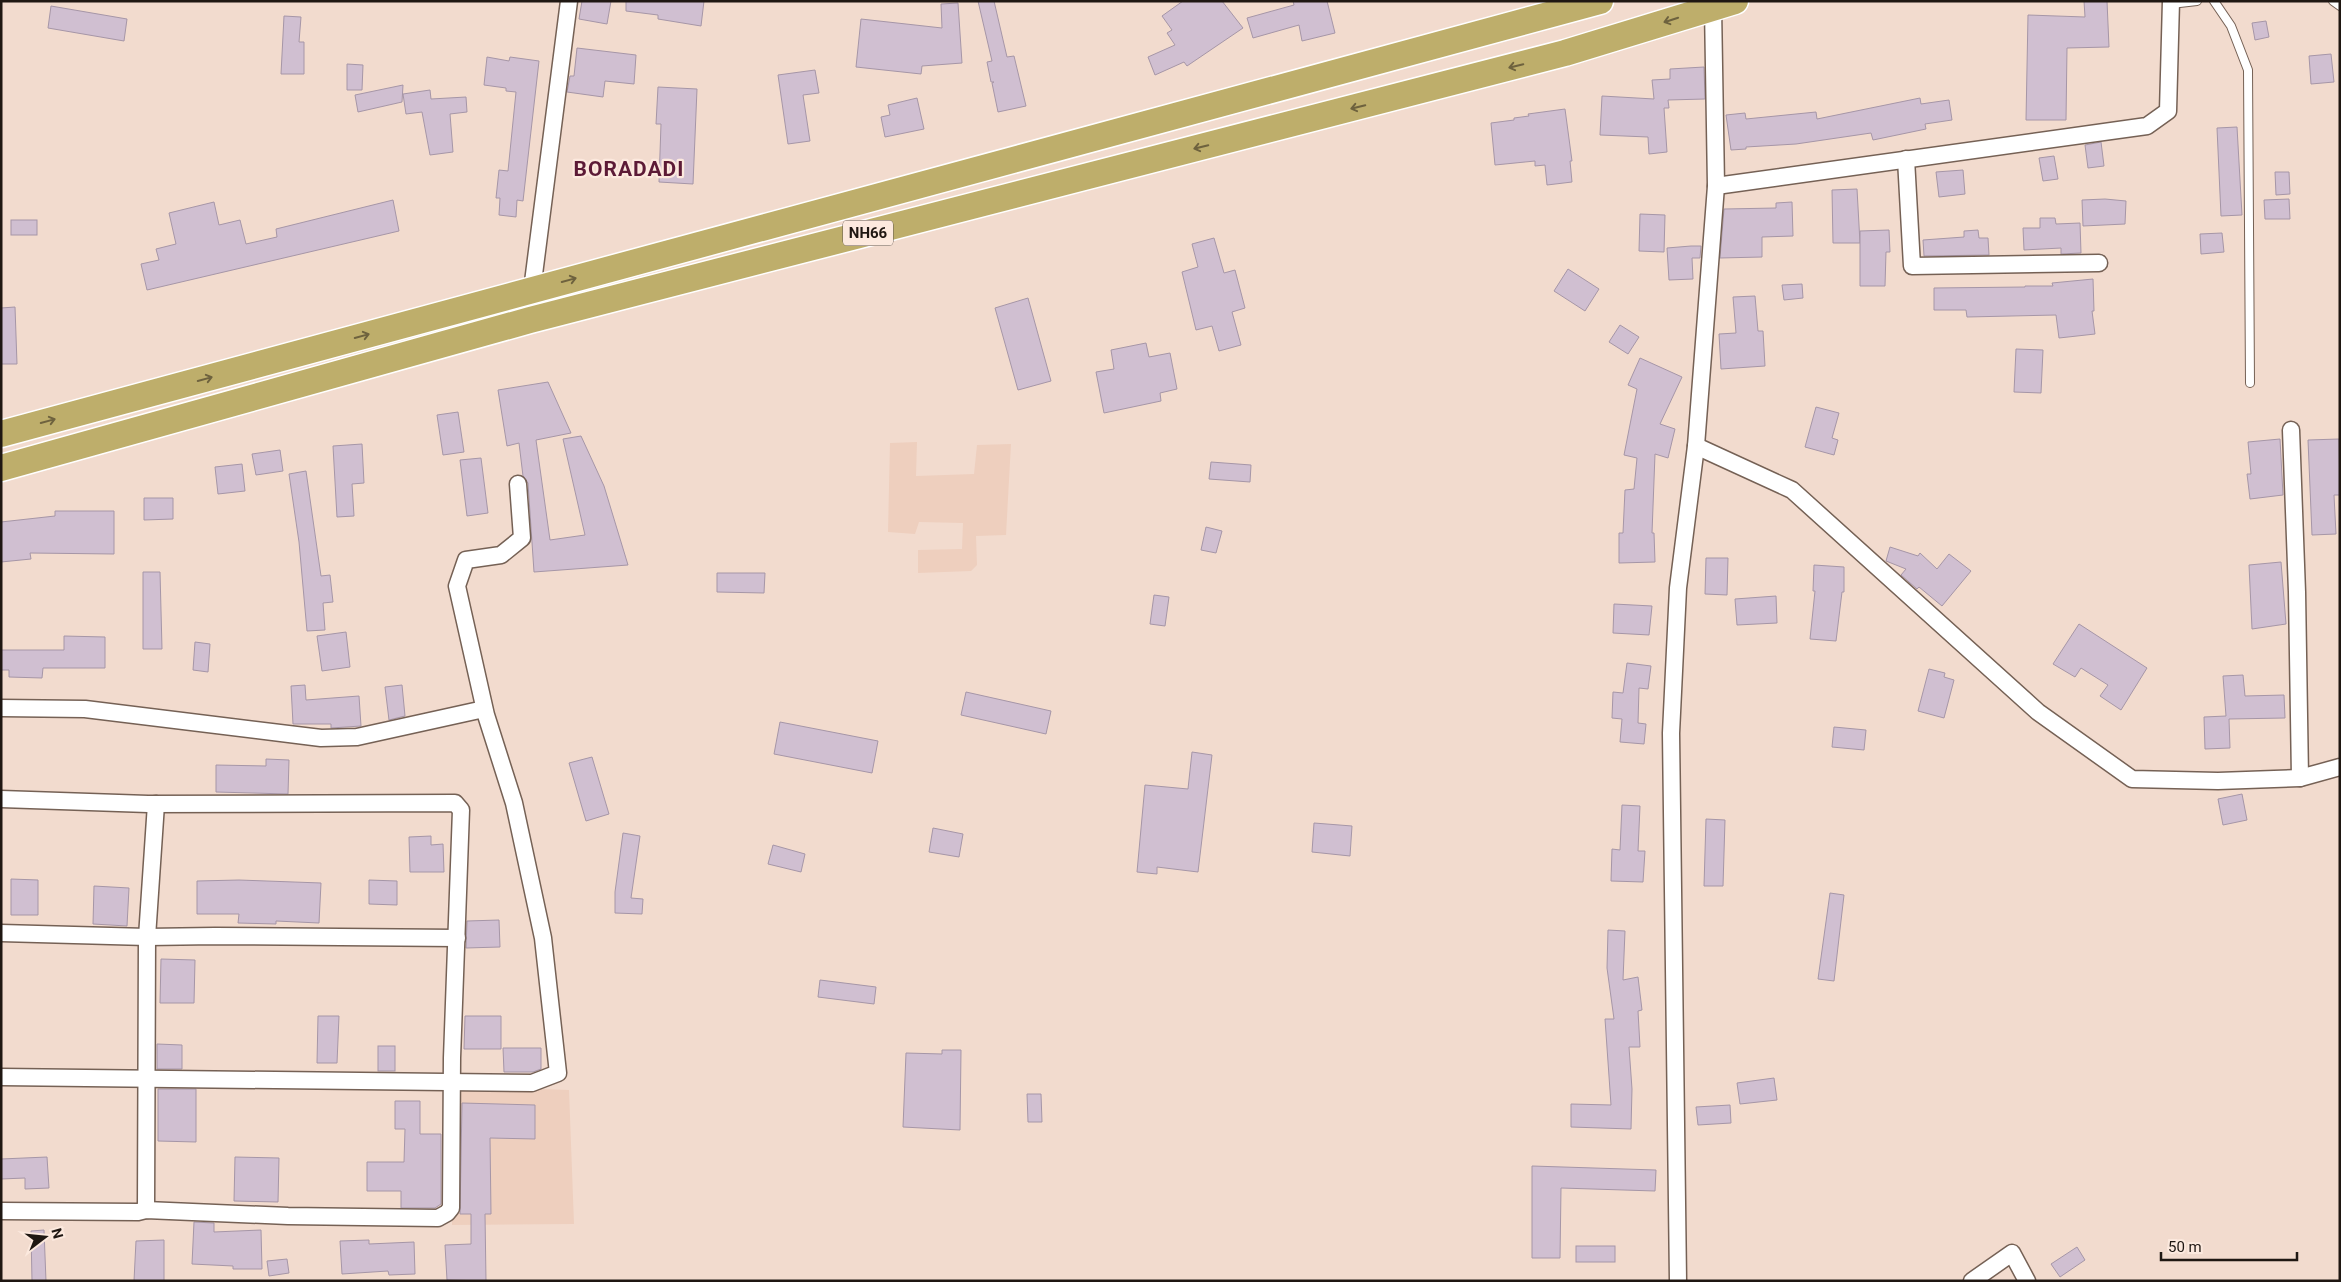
<svg xmlns="http://www.w3.org/2000/svg" width="2341" height="1282" viewBox="0 0 2341 1282" font-family="Roboto,sans-serif">
  <style>
    .built { fill: #eecfbe }
    .building { fill: #d0bfd1; stroke: #a696a7 }
    .lines { fill: none; stroke-linecap: round; stroke-linejoin: round }
    .service-casing { stroke: #756155; stroke-width: 10 }
    .minor-casing { stroke: #756155; stroke-width: 19 }
    .trunk-casing { stroke: #fff; stroke-width: 29 }
    .service { stroke: #fff; stroke-width: 8 }
    .minor { stroke: #fff; stroke-width: 16 }
    .trunk { stroke: #beae6b; stroke-width: 26 }
    .oneway { stroke: #6e623e }
    .labels { text-anchor: middle; stroke-width: 4.5; stroke-linejoin: round; paint-order: stroke }
    .shield { fill: #fce9de; stroke: #61564f; stroke-width: 1 }
    .shield-label { font-size: 15px; font-weight: bold; fill: #1f1712 }
    .district-label { font-size: 21px; font-weight: bold; letter-spacing: 1px; fill: #5c1a36; stroke: #fce9de }
  </style>
  <rect width="100%" height="100%" fill="#f2dbce"/>
  <g class="built">
    <polygon points="917,442 916,476 974,474 977,445 1011,444 1006,535 976,536 977,565 971,571 918,573 918,550 962,549 963,523 919,522 915,534 888,532 890,443"/>
    <polygon points="457,1086 569,1090 574,1224 452,1225 453,1109"/>
  </g>
  <g class="building">
    <polygon points="582,1 611,1 607,24 579,19"/>
    <polygon points="626,1 704,1 701,26 658,19 658,15 626,11"/>
    <polygon points="978,1 994,1 1007,57 1014,56 1026,106 998,112 992,83 994,82 991,82 987,62 992,61"/>
    <polygon points="1183,1 1222,1 1243,28 1187,66 1184,62 1155,75 1148,57 1175,45 1167,33 1172,30 1162,16"/>
    <polygon points="1293,1 1327,1 1335,33 1302,41 1299,25 1253,38 1247,18 1294,5"/>
    <polygon points="2084,1 2107,1 2109,47 2067,48 2066,120 2026,120 2028,15 2085,17"/>
    <polygon points="958,3 962,63 922,66 921,74 856,67 861,19 942,28 941,4"/>
    <polygon points="51,6 127,19 124,41 48,28"/>
    <polygon points="284,16 301,17 299,42 304,42 304,74 281,74"/>
    <polygon points="2266,21 2269,37 2255,40 2252,23"/>
    <polygon points="577,48 636,55 634,84 605,81 603,97 567,92 570,76 574,76"/>
    <polygon points="2331,54 2334,82 2311,84 2309,56"/>
    <polygon points="487,57 509,61 510,57 539,61 523,201 517,200 516,217 499,215 500,198 496,198 499,170 508,171 516,92 506,91 506,88 484,85"/>
    <polygon points="347,64 363,65 362,90 347,90"/>
    <polygon points="1704,67 1705,99 1668,100 1669,108 1664,108 1667,152 1649,154 1648,137 1600,135 1602,96 1654,99 1652,80 1670,79 1670,69"/>
    <polygon points="815,70 819,93 803,95 810,141 788,144 778,75"/>
    <polygon points="403,85 402,102 358,112 355,95"/>
    <polygon points="658,87 697,89 693,184 659,182 661,124 656,124"/>
    <polygon points="430,90 431,99 466,97 467,112 450,114 453,152 430,155 422,112 406,114 403,94"/>
    <polygon points="917,98 924,129 885,137 881,117 890,115 888,105"/>
    <polygon points="1920,98 1921,104 1949,100 1952,120 1925,124 1926,129 1873,140 1871,133 1796,144 1746,147 1746,149 1731,150 1726,115 1745,113 1746,119 1816,112 1817,119"/>
    <polygon points="1565,109 1572,161 1570,161 1572,182 1547,185 1545,165 1535,166 1535,161 1495,165 1491,123 1514,120 1514,118 1529,116 1528,114"/>
    <polygon points="2237,127 2242,215 2221,216 2217,128"/>
    <polygon points="2101,142 2104,166 2088,168 2085,145"/>
    <polygon points="2054,156 2058,179 2043,181 2039,158"/>
    <polygon points="1963,170 1965,194 1939,197 1936,172"/>
    <polygon points="2275,172 2289,172 2290,194 2276,195"/>
    <polygon points="1857,189 1860,243 1833,243 1832,190"/>
    <polygon points="2105,199 2126,201 2125,224 2083,226 2082,200"/>
    <polygon points="2289,199 2290,219 2265,219 2264,200"/>
    <polygon points="393,200 399,231 147,290 141,264 159,260 156,249 176,244 169,213 214,202 219,225 240,220 246,244 277,237 276,229"/>
    <polygon points="1792,202 1793,236 1762,237 1762,257 1720,258 1724,209 1776,208 1776,203"/>
    <polygon points="1640,214 1665,215 1664,252 1639,251"/>
    <polygon points="2040,218 2055,218 2056,224 2080,223 2081,253 2061,254 2061,248 2024,250 2023,228 2040,228"/>
    <rect x="11" y="220" width="26" height="15"/>
    <polygon points="1889,230 1890,252 1886,252 1885,286 1860,286 1860,231"/>
    <polygon points="1978,230 1979,238 1988,238 1989,255 1924,256 1923,240 1964,237 1964,231"/>
    <polygon points="2222,233 2224,252 2201,254 2200,234"/>
    <polygon points="1214,238 1224,273 1235,270 1245,308 1232,312 1241,345 1219,351 1212,326 1196,330 1182,272 1198,267 1192,244"/>
    <polygon points="1691,246 1701,246 1700,258 1692,258 1693,279 1669,280 1667,248"/>
    <polygon points="1568,269 1599,289 1585,311 1554,291"/>
    <polygon points="2093,279 2094,311 2092,311 2095,334 2059,338 2056,315 1967,317 1966,310 1934,310 1934,288 2025,287 2025,286 2053,286 2052,283"/>
    <polygon points="1802,284 1803,298 1784,300 1782,285"/>
    <polygon points="1755,296 1758,331 1763,331 1765,366 1721,369 1719,334 1736,333 1733,297"/>
    <polygon points="1028,298 1051,381 1018,390 995,308"/>
    <polygon points="15,307 17,364 1,364 1,308"/>
    <polygon points="1620,325 1639,337 1628,354 1609,342"/>
    <polygon points="1146,343 1149,357 1170,353 1177,389 1160,393 1161,401 1104,413 1096,372 1114,369 1111,350"/>
    <polygon points="2016,349 2043,350 2041,393 2014,392"/>
    <polygon points="1640,358 1682,377 1660,424 1675,429 1668,458 1655,454 1652,533 1654,533 1655,562 1619,563 1619,533 1623,533 1625,490 1634,489 1637,458 1624,455 1637,389 1628,385"/>
    <polygon points="548,382 571,433 536,440 550,540 585,535 563,439 581,436 604,486 628,565 534,572 528,483 523,476 519,443 507,446 498,390"/>
    <polygon points="1816,407 1839,413 1832,438 1838,440 1834,455 1805,447"/>
    <polygon points="458,412 464,452 443,455 437,415"/>
    <polygon points="2280,439 2283,495 2250,499 2247,474 2251,474 2248,442"/>
    <polygon points="2339,439 2340,495 2334,495 2336,534 2312,535 2308,440"/>
    <polygon points="362,444 364,483 352,484 354,516 337,517 333,446"/>
    <polygon points="280,450 283,471 256,475 252,454"/>
    <polygon points="481,458 488,513 467,516 460,460"/>
    <polygon points="1211,462 1251,465 1250,482 1209,479"/>
    <polygon points="242,464 245,491 218,494 215,467"/>
    <polygon points="306,471 321,576 330,575 333,602 323,603 325,630 307,631 299,542 289,474"/>
    <polygon points="144,498 173,498 173,519 144,520"/>
    <polygon points="55,511 114,511 114,554 30,553 31,559 1,562 1,522 55,516"/>
    <polygon points="1206,527 1222,531 1216,553 1201,550"/>
    <polygon points="1890,547 1918,556 1920,553 1937,569 1949,554 1971,571 1942,606 1919,587 1917,589 1901,575 1906,569 1886,561"/>
    <polygon points="1706,558 1728,558 1727,595 1705,594"/>
    <polygon points="2281,562 2286,624 2252,629 2249,565"/>
    <polygon points="1814,565 1844,567 1844,592 1842,592 1836,641 1810,639 1815,591 1813,591"/>
    <polygon points="143,572 160,572 162,649 143,649"/>
    <polygon points="717,573 765,573 764,593 717,592"/>
    <polygon points="1154,595 1169,597 1165,626 1150,624"/>
    <polygon points="1776,596 1777,623 1737,625 1735,599"/>
    <polygon points="1614,604 1652,606 1649,635 1613,633"/>
    <polygon points="2079,624 2147,668 2121,710 2100,696 2108,685 2081,668 2075,677 2053,664"/>
    <polygon points="346,632 350,667 322,671 317,636"/>
    <polygon points="64,636 105,637 105,668 43,668 42,678 9,677 9,670 1,670 1,650 64,650"/>
    <polygon points="195,642 210,644 208,672 193,670"/>
    <polygon points="1627,663 1651,666 1648,689 1639,688 1638,723 1646,724 1644,744 1620,742 1622,719 1612,718 1613,692 1623,693"/>
    <polygon points="1929,669 1945,673 1944,677 1954,680 1944,718 1918,711"/>
    <polygon points="2243,675 2245,696 2284,695 2285,718 2229,719 2230,748 2205,749 2204,717 2226,716 2223,676"/>
    <polygon points="305,685 306,700 359,696 361,726 331,728 331,724 293,724 291,686"/>
    <polygon points="402,685 405,716 389,720 385,687"/>
    <polygon points="966,692 1051,711 1046,734 961,715"/>
    <polygon points="780,722 878,741 872,773 774,754"/>
    <polygon points="1834,727 1866,730 1864,750 1832,747"/>
    <polygon points="1192,752 1212,755 1198,872 1157,867 1157,874 1137,872 1145,785 1188,789"/>
    <polygon points="592,757 609,814 586,821 569,763"/>
    <polygon points="266,759 289,760 288,794 216,792 216,765 266,766"/>
    <polygon points="2242,794 2247,820 2223,825 2218,799"/>
    <polygon points="1622,805 1640,806 1638,851 1645,851 1643,882 1611,881 1612,849 1620,850"/>
    <polygon points="1706,819 1725,820 1723,886 1704,886"/>
    <polygon points="1314,823 1352,826 1350,856 1312,852"/>
    <polygon points="933,828 963,834 959,857 929,852"/>
    <polygon points="623,833 640,836 631,898 643,899 642,914 615,913 615,892"/>
    <polygon points="431,836 431,845 443,844 444,872 410,872 409,837"/>
    <polygon points="773,845 805,854 801,872 768,864"/>
    <polygon points="11,879 38,880 38,915 11,915"/>
    <polygon points="239,880 321,883 319,923 276,921 276,924 238,923 239,914 197,914 197,881"/>
    <polygon points="369,880 397,881 397,905 369,904"/>
    <polygon points="94,886 129,888 127,926 93,924"/>
    <polygon points="1830,893 1844,895 1834,981 1818,979"/>
    <polygon points="499,920 500,947 466,948 467,921"/>
    <polygon points="1608,930 1625,931 1623,980 1638,977 1642,1010 1638,1011 1640,1047 1629,1047 1632,1089 1631,1129 1571,1127 1571,1104 1611,1105 1605,1019 1614,1019 1607,968"/>
    <polygon points="161,959 195,960 194,1003 160,1003"/>
    <polygon points="820,980 876,987 874,1004 818,997"/>
    <polygon points="318,1016 339,1016 337,1063 317,1063"/>
    <polygon points="465,1016 501,1016 501,1049 464,1049"/>
    <polygon points="157,1044 182,1045 182,1069 157,1069"/>
    <rect x="378" y="1046" width="17" height="25"/>
    <polygon points="503,1048 541,1048 541,1069 533,1072 504,1072"/>
    <polygon points="942,1050 961,1050 960,1130 903,1127 906,1053 942,1054"/>
    <polygon points="1774,1078 1777,1100 1740,1104 1737,1083"/>
    <polygon points="158,1089 196,1089 196,1142 158,1141"/>
    <polygon points="1027,1094 1041,1094 1042,1122 1028,1122"/>
    <polygon points="395,1101 420,1101 420,1134 441,1134 441,1204 435,1208 401,1208 401,1191 367,1191 367,1162 404,1162 405,1129 395,1129"/>
    <polygon points="462,1103 535,1105 535,1139 490,1138 491,1214 485,1214 486,1281 447,1280 445,1245 471,1244 471,1214 460,1214"/>
    <polygon points="1730,1105 1731,1123 1698,1125 1696,1107"/>
    <polygon points="47,1157 49,1188 25,1189 25,1178 1,1179 1,1159"/>
    <polygon points="235,1157 279,1158 278,1202 234,1201"/>
    <polygon points="1532,1166 1656,1170 1655,1191 1561,1188 1560,1258 1532,1258"/>
    <polygon points="194,1222 214,1223 214,1232 261,1230 262,1269 233,1269 233,1266 192,1264"/>
    <polygon points="44,1230 46,1281 32,1281 31,1231"/>
    <polygon points="164,1240 164,1281 134,1281 136,1241"/>
    <polygon points="369,1240 369,1244 414,1242 415,1274 389,1275 388,1271 342,1274 340,1241"/>
    <rect x="1576" y="1246" width="39" height="16"/>
    <polygon points="2077,1247 2085,1260 2060,1277 2051,1264"/>
    <polygon points="287,1259 289,1273 269,1276 267,1261"/>
  </g>
  <g class="lines">
    <defs>
      <g id="service">
        <polyline points="2214,1 2231,26 2248,70 2250,383"/>
        <polyline points="2333,1 2340,6"/>
        <polyline points="2171,4 2197,1"/>
      </g>
      <g id="minor">
        <polyline points="1906,159 1912,266 2099,263"/>
        <polyline points="1716,186 2147,126 2168,111 2171,1"/>
        <polyline points="532,290 569,1"/>
        <polyline points="2291,430 2297,592 2300,778"/>
        <polyline points="1696,446 1792,490 2038,712 2132,779 2218,781 2300,778 2340,767"/>
        <polyline points="1,708 85,709 321,738 357,737 484,709"/>
        <polyline points="1,799 148,804 455,803 461,810 452,1058 451,1208 447,1213 438,1218 288,1216 146,1210 138,1212 1,1211"/>
        <polyline points="1,933 147,937 215,936 457,938"/>
        <polyline points="1,1077 532,1083 558,1073 543,938 514,803 486,715 457,586 466,560 501,555 522,538 518,484"/>
        <polyline points="146,1210 147,937 156,804"/>
        <polyline points="1678,1281 1671,733 1678,588 1696,446 1716,186 1713,7"/>
        <polyline points="1972,1281 2012,1253 2027,1281"/>
      </g>
      <g id="trunk">
        <polyline points="1,434 1600,1"/>
        <polyline points="1,468 530,320 1565,53 1735,1"/>
      </g>
    </defs>
    <use href="#service" class="service-casing"/>
    <use href="#minor" class="minor-casing"/>
    <use href="#trunk" class="trunk-casing"/>
    <use href="#service" class="service"/>
    <use href="#minor" class="minor"/>
    <use href="#trunk" class="trunk"/>
  </g>
  <defs><path id="oneway-shaft" d="M-6 0H5M1.5-3L5.5 0L1.5 3" fill="none" stroke-width="1.6" stroke-linecap="round" stroke-linejoin="round" transform="scale(1.25)"/></defs>
  <g class="oneway">
    <use href="#oneway-shaft" transform="translate(1671 20) rotate(162)"/>
    <use href="#oneway-shaft" transform="translate(1516 66) rotate(166)"/>
    <use href="#oneway-shaft" transform="translate(1358 107) rotate(166)"/>
    <use href="#oneway-shaft" transform="translate(1201 147) rotate(166)"/>
    <use href="#oneway-shaft" transform="translate(569 280) rotate(-15)"/>
    <use href="#oneway-shaft" transform="translate(362 336) rotate(-15)"/>
    <use href="#oneway-shaft" transform="translate(205 379) rotate(-15)"/>
    <use href="#oneway-shaft" transform="translate(48 421) rotate(-15)"/>
  </g>
  <g class="labels">
    <rect class="shield" x="843" y="220.5" width="50" height="25" rx="4"/>
    <g class="shield-label">
      <text x="868" y="238">NH66</text>
    </g>
    <g class="district-label">
      <text x="629" y="176">BORADADI</text>
    </g>
  </g>
  <rect width="2341" height="1282" fill="none" stroke="#1f1712" stroke-width="5"/>
  <g transform="translate(45 1237) rotate(74)" stroke="#fce9de" stroke-width="4" paint-order="stroke">
  <path d="M0-4L9 19L0 12L-9 19Z" fill="#1f1712"/>
  <text y="-8" font-size="14" font-weight="bold" text-anchor="middle" fill="#1f1712">N</text>
  </g>
  <path d="M2161 1252v8h136v-8" fill="none" stroke="#1f1712" stroke-width="2.5"/>
  <text x="2168" y="1252" font-size="15" fill="#1f1712" stroke="#fce9de" stroke-width="4" paint-order="stroke">50 m</text>
</svg>
